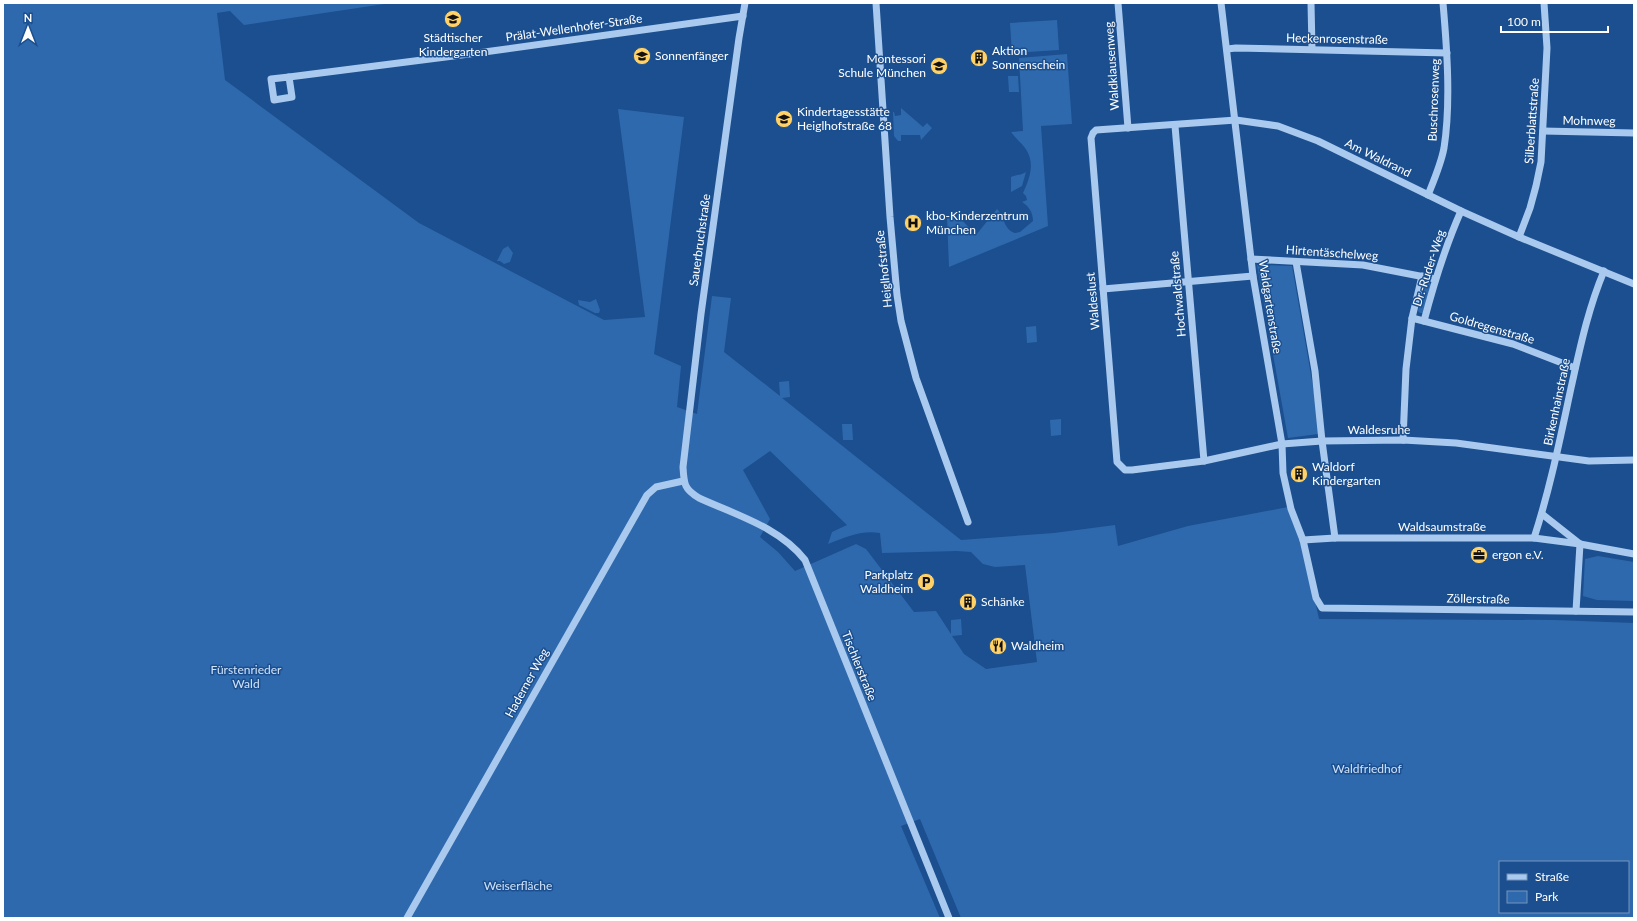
<svg xmlns="http://www.w3.org/2000/svg" width="1637" height="921" viewBox="0 0 1637 921" font-family="Lato,sans-serif">
  <style>
    .green { fill: #2e69ad; fill-rule: evenodd }
    .lines { fill: none; stroke-linecap: round; stroke-linejoin: round }
    .minor { stroke: #a9c9ee; stroke-width: 7 }
    .labels { text-anchor: middle; stroke-width: 3; stroke-linejoin: round; paint-order: stroke }
    .street-label { font-size: 12px; fill: #fff; stroke: #1b4f8f }
    .poi-label { font-size: 12px; fill: #fff; stroke: #1b4f8f; text-anchor: start }
    .park-label { font-size: 12px; fill: #cfe3fa; stroke: #1b4f8f }
  </style>
  <rect width="100%" height="100%" fill="#1b4f8f"/>
  <g class="green">
    <path d="M3,3h388l-147,22 -14,-14 -13,2 8,67 194,143 185,97 41,-3 -27,-208 66,8 -30,237 27,12 -4,41 20,7 15,-118 19,2 -7,54 56,44 -1,-14 10,-1 1,16 -8,1 179,142 93,-7 61,-8 3,21 70,-20 100,-19 14,35 17,77 236,1 79,3v295h-673l-41,-99 -19,7 39,92h-937zM770,451l77,74 -15,7 -4,12c18,-7 33,-14 52,-11l2,20 75,-2 14,1 12,12 12,3 30,-2 12,97 -51,7 -22,-15 -12,-18 10,-1 -1,-16 -10,1v14l-15,-23 -22,1 -48,-63 -10,-5 -61,27 -17,-19 -18,-15 10,-18 -27,-49zM1500,862h128v50h-128z"/>
    <polygon points="1057,20 1059,50 1012,53 1010,23"/>
    <path d="M1067,54l5,70 -31,2 7,100 -99,41 -2,-51 13,2 16,17 21,-26c8,8 6,20 18,24l5,-1 13,-11c0,-8 -4,-15 -11,-19l5,-2 -1,-4 -3,-3c6,-13 12,-28 4,-42 -4,-7 -11,-12 -16,-19l12,-1 -4,-73z"/>
    <polygon points="1008,76 1018,76 1019,92 1009,92"/>
    <polygon points="901,108 923,127 927,123 932,128 921,140 920,135 901,135 901,141 898,141 894,136 893,112 894,112 895,116 901,115"/>
    <path d="M1026,172l-4,14 -11,6v-15c5,-3 9,-1 15,-5z"/>
    <polygon points="508,246 513,253 510,262 504,264 500,261 497,261 503,249"/>
    <polygon points="1257,265 1292,266 1319,421 1318,434 1288,438"/>
    <polygon points="1429,282 1431,284 1423,313 1420,313 1418,311 1425,284"/>
    <polygon points="596,299 600,310 599,313 595,313 579,305 578,300 590,302"/>
    <polygon points="1036,326 1037,342 1027,343 1026,327"/>
    <polygon points="1061,419 1061,435 1051,436 1050,420"/>
    <polygon points="842,424 852,424 853,440 843,440"/>
    <polygon points="1598,556 1634,562 1634,601 1597,600 1583,596 1585,559"/>
  </g>
  <g class="lines">
    <g class="minor">
      <path d="M745,3l-6,35 -38,276 -18,153c1,17 1,22 16,31 37,17 80,29 106,62l144,358"/>
      <polyline points="876,3 890,217 897,295 901,321 916,378 968,522"/>
      <polyline points="1118,3 1128,128"/>
      <polyline points="1221,3 1253,276 1282,444 1283,473 1291,509 1303,540 1316,598 1322,608 1634,612"/>
      <polyline points="1311,3 1312,49"/>
      <polyline points="1227,49 1236,48 1447,53"/>
      <polyline points="289,77 477,53 743,16"/>
      <polygon points="289,77 292,97 274,100 271,79"/>
      <polyline points="1175,126 1204,461"/>
      <polyline points="1543,131 1634,133"/>
      <path d="M1428,195c6,-15 13,-31 16,-47 7,-45 3,-99 -1,-145"/>
      <polyline points="1519,237 1530,208 1536,186 1541,162 1547,48 1544,3"/>
      <polyline points="1251,259 1363,265 1435,279"/>
      <polyline points="1296,262 1315,371 1322,441 1335,538"/>
      <polyline points="1634,284 1519,237 1461,211 1318,141 1278,126 1236,120 1096,130 1093,133 1091,138 1117,462 1125,470 1132,470 1204,461 1282,444 1322,441 1403,440 1456,443 1589,461 1634,460"/>
      <polyline points="1103,289 1253,276"/>
      <polyline points="1412,318 1513,344 1575,368"/>
      <path d="M1424,321c10,-38 21,-74 37,-110"/>
      <polyline points="1403,440 1406,369 1412,318 1422,276"/>
      <polyline points="1542,514 1580,544"/>
      <path d="M1534,538c16,-49 26,-99 37,-150 9,-40 17,-79 33,-117"/>
      <polyline points="1303,540 1335,538 1534,538 1580,544 1634,554"/>
      <polyline points="1576,611 1580,544"/>
      <polyline points="407,918 647,495 656,487 683,481"/>
    </g>
  </g>
  <defs>
    <symbol id="school-disc" viewBox="-11 -11 22 22"><circle r="9.5" fill="#ffd166" stroke="#1b4f8f"/><path d="M0-5L7-2L0 1L-7-2ZM-4 1L0 2.5L4 1V4Q0 6-4 4Z" fill="#111"/></symbol>
    <symbol id="building-disc" viewBox="-11 -11 22 22"><circle r="9.5" fill="#ffd166" stroke="#1b4f8f"/><path d="M-4-6H4V6H1V3H-1V6H-4ZM-2.5-4.3h1.7v1.8h-1.7ZM.8-4.3h1.7v1.8H.8ZM-2.5-1h1.7V.8h-1.7ZM.8-1h1.7V.8H.8Z" fill="#111"/></symbol>
    <symbol id="hospital-disc" viewBox="-11 -11 22 22"><circle r="9.5" fill="#ffd166" stroke="#1b4f8f"/><path d="M-5-5h3v3.5h4V-5h3V5h-3V1.5h-4V5h-3Z" fill="#111"/></symbol>
    <symbol id="office-disc" viewBox="-11 -11 22 22"><circle r="9.5" fill="#ffd166" stroke="#1b4f8f"/><path d="M-6-3h4V-5.5h4V-3h4V5H-6ZM-1-4.5V-3h2v-1.5ZM-6 0V1H6V0Z" fill="#111"/></symbol>
    <symbol id="parking-disc" viewBox="-11 -11 22 22"><circle r="9.5" fill="#ffd166" stroke="#1b4f8f"/><path d="M-3.5-5.5H1a3.5 3.5 0 0 1 0 7H-1V5.5H-3.5ZM-1-3.4V-.6H.8a1.4 1.4 0 0 0 0-2.8Z" fill="#111"/></symbol>
    <symbol id="restaurant-disc" viewBox="-11 -11 22 22"><circle r="9.5" fill="#ffd166" stroke="#1b4f8f"/><path d="M-5-6h1v4h1v-4h1v4h1v-4h1v5L-1.5 .5V6h-2V.5L-5-1ZM5-6V6H3V1.5H1.5Q1.5-4 5-6Z" fill="#111"/></symbol>
  </defs>
  <g fill-rule="evenodd">
    <use href="#school-disc" x="443" y="9" width="20" height="20"/>
    <use href="#school-disc" x="632" y="46" width="20" height="20"/>
    <use href="#building-disc" x="969" y="48" width="20" height="20"/>
    <use href="#school-disc" x="929" y="56" width="20" height="20"/>
    <use href="#school-disc" x="774" y="109" width="20" height="20"/>
    <use href="#hospital-disc" x="903" y="213" width="20" height="20"/>
    <use href="#building-disc" x="1289" y="464" width="20" height="20"/>
    <use href="#office-disc" x="1469" y="545" width="20" height="20"/>
    <use href="#parking-disc" x="916" y="572" width="20" height="20"/>
    <use href="#building-disc" x="958" y="592" width="20" height="20"/>
    <use href="#restaurant-disc" x="988" y="636" width="20" height="20"/>
  </g>
  <g class="labels">
    <g class="street-label">
      <text transform="translate(574 28) rotate(-8)" y="4">Prälat-Wellenhofer-Straße</text>
      <text transform="translate(1337 39) rotate(1)" y="4">Heckenrosenstraße</text>
      <text transform="translate(1112 66) rotate(-94)" y="4">Waldklausenweg</text>
      <text transform="translate(1434 100) rotate(-88)" y="4">Buschrosenweg</text>
      <text transform="translate(1532 121) rotate(-86)" y="4">Silberblattstraße</text>
      <text transform="translate(1589 121) rotate(1)" y="4">Mohnweg</text>
      <text transform="translate(1378 158) rotate(26)" y="4">Am Waldrand</text>
      <text transform="translate(700 240) rotate(-82)" y="4">Sauerbruchstraße</text>
      <text transform="translate(1332 253) rotate(4)" y="4">Hirtentäschelweg</text>
      <text transform="translate(1429 268) rotate(-72)" y="4">Dr.-Ruder-Weg</text>
      <text transform="translate(884 269) rotate(-96)" y="4">Heiglhofstraße</text>
      <text transform="translate(1178 294) rotate(-95)" y="4">Hochwaldstraße</text>
      <text transform="translate(1093 301) rotate(-95)" y="4">Waldeslust</text>
      <text transform="translate(1270 307) rotate(81)" y="4">Waldgartenstraße</text>
      <text transform="translate(1492 328) rotate(16)" y="4">Goldregenstraße</text>
      <text transform="translate(1557 402) rotate(-78)" y="4">Birkenhainstraße</text>
      <text x="1379" y="434">Waldesruhe</text>
      <text x="1442" y="531">Waldsaumstraße</text>
      <text transform="translate(1478 599) rotate(1)" y="4">Zöllerstraße</text>
      <text transform="translate(859 666) rotate(68)" y="4">Tischlerstraße</text>
      <text transform="translate(527 683) rotate(-61)" y="4">Haderner Weg</text>
    </g>
    <g class="poi-label">
      <text x="453" y="42" text-anchor="middle">Städtischer<tspan x="453" dy="14">Kindergarten</tspan></text>
      <text x="992" y="55">Aktion<tspan x="992" dy="14">Sonnenschein</tspan></text>
      <text x="655" y="60">Sonnenfänger</text>
      <text x="926" y="63" text-anchor="end">Montessori<tspan x="926" dy="14">Schule München</tspan></text>
      <text x="797" y="116">Kindertagesstätte<tspan x="797" dy="14">Heiglhofstraße 68</tspan></text>
      <text x="926" y="220">kbo-Kinderzentrum<tspan x="926" dy="14">München</tspan></text>
      <text x="1312" y="471">Waldorf<tspan x="1312" dy="14">Kindergarten</tspan></text>
      <text x="1492" y="559">ergon e.V.</text>
      <text x="913" y="579" text-anchor="end">Parkplatz<tspan x="913" dy="14">Waldheim</tspan></text>
      <text x="981" y="606">Schänke</text>
      <text x="1011" y="650">Waldheim</text>
    </g>
    <g class="park-label">
      <text x="246" y="674">Fürstenrieder<tspan x="246" dy="14">Wald</tspan></text>
      <text x="1367" y="773">Waldfriedhof</text>
      <text x="518" y="890">Weiserfläche</text>
    </g>
  </g>
  <rect width="1637" height="921" fill="none" stroke="#ffffff" stroke-width="8"/>
  <rect x="1499" y="861" width="130" height="52" fill="#1b4f8f" stroke="#7695bc"/>
  <rect x="1507" y="874" width="20" height="6" fill="#a9c9ee" stroke="#7695bc"/>
  <text x="1535" y="881" font-size="12" fill="#ffffff">Straße</text>
  <rect x="1507" y="891" width="20" height="12" fill="#2e69ad" stroke="#7695bc"/>
  <text x="1535" y="901" font-size="12" fill="#ffffff">Park</text>
  <g transform="translate(28 28)" stroke="#1b4f8f" stroke-width="3" paint-order="stroke">
  <path d="M0-3L7 15L0 10L-7 15Z" fill="#ffffff"/>
  <text y="-6" font-size="11" font-weight="bold" text-anchor="middle" fill="#ffffff">N</text>
  </g>
  <path d="M1501 26v6h107v-6" fill="none" stroke="#ffffff" stroke-width="2"/>
  <text x="1507" y="26" font-size="12" fill="#ffffff" stroke="#1b4f8f" stroke-width="3" paint-order="stroke">100 m</text>
</svg>
